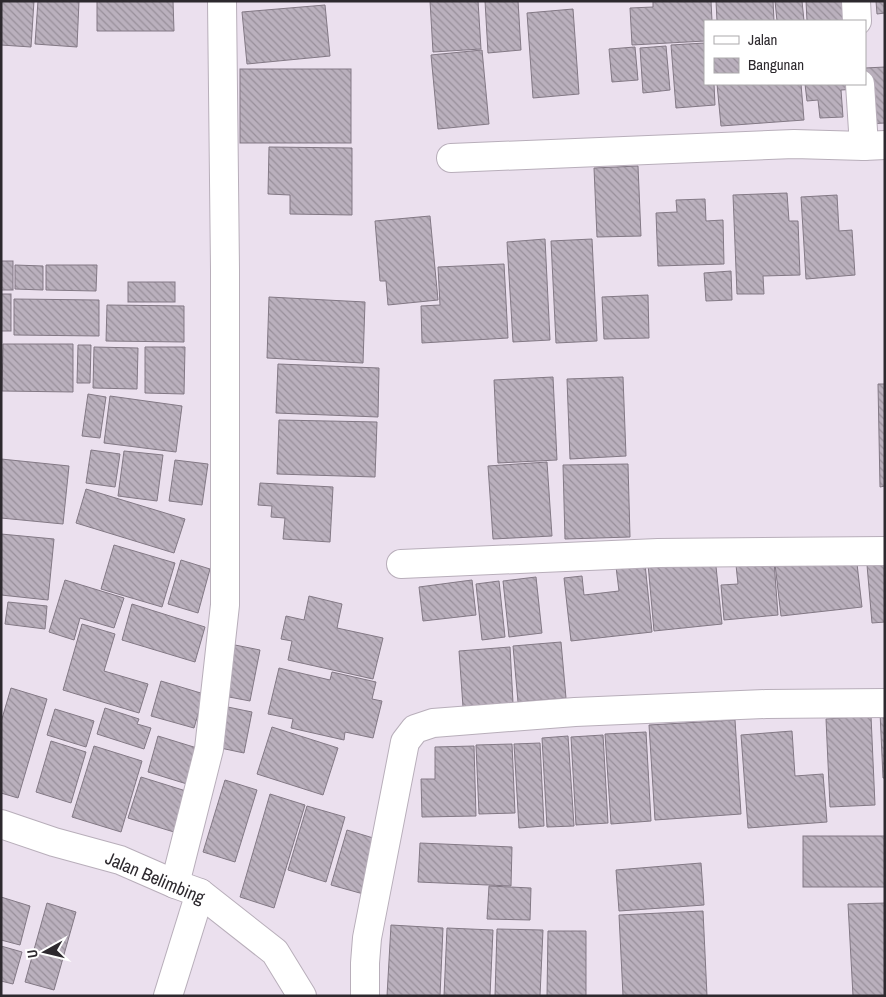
<svg xmlns="http://www.w3.org/2000/svg" width="886" height="997" viewBox="0 0 886 997" font-family="'Archivo Narrow',sans-serif">
  <style>
    .building { fill: url(#building-back-hatch); stroke: #837985 }
    .lines { fill: none; stroke-linecap: round; stroke-linejoin: round }
    .minor-casing { stroke: #b8aeba; stroke-width: 30 }
    .minor { stroke: #fff; stroke-width: 28 }
    .labels { text-anchor: middle; stroke-width: 4; stroke-linejoin: round; paint-order: stroke }
    .street-label { font-size: 18px; fill: #2d292e; stroke: #fff }
  </style>
  <defs>
    <pattern id="building-back-hatch" width="6" height="6" patternUnits="userSpaceOnUse" patternTransform="scale(1.25)"><rect width="6" height="6" fill="#bab0bd"/><path d="M-1 5l2 2M0 0l6 6M5-1l2 2" fill="none" stroke="#988f9a"/></pattern>
  </defs>
  <rect width="100%" height="100%" fill="#ebe0ee"/>
  <g class="building">
    <polygon points="1,1 34,1 31,47 1,45"/>
    <polygon points="38,1 79,1 77,47 35,44"/>
    <polygon points="97,1 173,1 174,31 97,31"/>
    <polygon points="430,1 478,1 481,49 433,52"/>
    <polygon points="485,1 518,1 521,50 488,53"/>
    <polygon points="653,1 711,1 712,21 705,21 705,41 632,45 630,8 653,7"/>
    <polygon points="716,1 773,1 774,21 717,21"/>
    <polygon points="775,1 802,1 804,21 777,21"/>
    <polygon points="806,1 845,1 847,21 807,21"/>
    <polygon points="876,1 885,1 885,13 877,14"/>
    <polygon points="325,5 330,56 247,64 242,12"/>
    <polygon points="573,9 579,94 533,98 527,13"/>
    <polygon points="705,43 705,84 714,84 715,105 676,108 671,45"/>
    <polygon points="666,46 670,90 643,93 640,48"/>
    <polygon points="635,47 638,80 612,82 609,49"/>
    <polygon points="482,50 489,124 438,129 431,55"/>
    <polygon points="885,67 885,123 865,124 865,68"/>
    <rect x="240" y="69" width="111" height="74"/>
    <polygon points="717,84 801,84 804,120 721,126"/>
    <polygon points="805,84 856,84 857,89 841,90 843,117 820,118 818,100 807,101"/>
    <polygon points="269,147 352,148 352,215 290,214 290,195 268,194"/>
    <polygon points="638,166 641,236 597,237 594,168"/>
    <polygon points="787,193 789,221 798,221 800,275 763,276 764,294 737,294 733,195"/>
    <polygon points="837,195 839,231 852,230 855,275 806,279 801,197"/>
    <polygon points="705,199 706,221 723,220 724,264 658,266 656,213 677,212 676,200"/>
    <polygon points="430,216 438,300 388,305 386,281 380,281 375,221"/>
    <polygon points="545,239 550,340 513,342 507,242"/>
    <polygon points="592,239 597,341 556,343 551,241"/>
    <rect x="1" y="261" width="12" height="29"/>
    <polygon points="504,264 508,338 422,343 421,306 440,305 438,267"/>
    <polygon points="15,265 43,266 43,290 15,289"/>
    <polygon points="46,265 97,265 96,291 46,290"/>
    <polygon points="731,271 732,300 706,301 704,273"/>
    <rect x="128" y="282" width="47" height="20"/>
    <rect x="1" y="294" width="10" height="37"/>
    <polygon points="648,295 649,338 604,339 602,297"/>
    <polygon points="269,297 365,302 363,363 267,358"/>
    <polygon points="14,299 99,300 99,336 14,335"/>
    <polygon points="107,305 184,306 184,342 106,341"/>
    <polygon points="3,344 73,344 73,392 2,391"/>
    <polygon points="78,345 91,345 90,383 77,383"/>
    <polygon points="94,347 138,348 137,389 93,388"/>
    <polygon points="145,347 185,347 184,394 145,393"/>
    <polygon points="278,364 379,368 378,417 276,413"/>
    <polygon points="553,377 557,460 498,463 494,380"/>
    <polygon points="623,377 626,456 570,459 567,379"/>
    <polygon points="878,384 885,384 885,486 880,487"/>
    <polygon points="88,394 106,397 100,438 82,436"/>
    <polygon points="110,396 182,406 176,452 104,443"/>
    <polygon points="279,420 377,422 375,477 277,474"/>
    <polygon points="91,450 120,454 115,487 86,483"/>
    <polygon points="124,451 163,455 157,501 118,496"/>
    <polygon points="1,459 69,466 63,524 1,518"/>
    <polygon points="175,460 208,464 202,505 169,501"/>
    <polygon points="547,462 552,536 493,539 488,466"/>
    <polygon points="628,464 630,537 565,539 563,465"/>
    <polygon points="260,483 333,487 330,542 283,539 285,518 271,517 272,506 258,505"/>
    <polygon points="86,489 185,519 174,553 76,523"/>
    <polygon points="1,534 54,539 48,600 1,595"/>
    <polygon points="114,545 175,563 162,607 101,589"/>
    <polygon points="856,555 862,607 781,616 775,564"/>
    <polygon points="715,557 722,624 654,631 648,564"/>
    <polygon points="181,560 210,569 198,613 168,604"/>
    <polygon points="774,561 778,615 724,620 721,585 738,584 736,565"/>
    <polygon points="885,563 885,622 872,623 867,565"/>
    <polygon points="645,564 652,632 571,641 564,578 582,576 584,595 619,591 616,567"/>
    <polygon points="536,577 542,633 509,637 503,581"/>
    <polygon points="65,580 124,598 114,628 80,618 74,640 49,632"/>
    <polygon points="472,580 476,615 423,621 419,587"/>
    <polygon points="499,581 505,637 482,640 476,584"/>
    <polygon points="309,596 342,604 337,628 383,638 373,679 288,660 292,641 281,639 286,616 304,620"/>
    <polygon points="8,602 47,606 45,629 5,624"/>
    <polygon points="132,604 205,627 195,662 122,640"/>
    <polygon points="82,624 115,634 104,671 148,684 139,713 63,690"/>
    <polygon points="561,642 566,698 518,702 513,646"/>
    <polygon points="235,645 260,650 250,701 224,696"/>
    <polygon points="510,647 513,703 463,707 459,651"/>
    <polygon points="279,668 330,680 332,672 376,682 372,699 382,701 373,738 345,732 344,740 291,728 293,719 268,714"/>
    <polygon points="161,681 204,694 194,728 151,716"/>
    <polygon points="11,688 47,699 18,798 1,793 1,722"/>
    <polygon points="218,705 252,712 244,753 211,746"/>
    <polygon points="105,708 139,719 137,724 151,728 144,749 97,734"/>
    <polygon points="55,709 94,721 86,747 47,735"/>
    <polygon points="880,712 885,712 885,778 883,778"/>
    <polygon points="871,716 875,805 830,807 826,719"/>
    <polygon points="735,720 741,814 655,820 649,725"/>
    <polygon points="272,727 338,748 323,795 257,774"/>
    <polygon points="792,731 795,776 823,774 827,822 748,828 741,735"/>
    <polygon points="646,732 651,821 611,824 605,734"/>
    <polygon points="603,735 608,823 576,825 571,737"/>
    <polygon points="158,736 197,748 187,784 148,772"/>
    <polygon points="568,736 574,826 547,827 542,738"/>
    <polygon points="51,741 86,752 71,803 36,792"/>
    <polygon points="540,743 544,826 519,828 514,744"/>
    <polygon points="512,744 515,813 479,814 476,745"/>
    <polygon points="94,746 142,761 121,832 72,817"/>
    <polygon points="474,746 476,816 422,817 421,779 435,779 435,747"/>
    <polygon points="141,777 186,791 174,832 128,818"/>
    <polygon points="225,780 257,790 235,862 203,852"/>
    <polygon points="270,794 305,805 274,908 240,897"/>
    <polygon points="307,806 345,817 326,882 288,870"/>
    <polygon points="347,830 383,841 367,895 331,885"/>
    <rect x="803" y="836" width="82" height="51"/>
    <polygon points="420,843 512,847 511,886 418,882"/>
    <polygon points="701,863 704,905 619,911 616,870"/>
    <polygon points="489,886 531,888 530,920 487,919"/>
    <polygon points="1,897 30,906 20,945 1,940"/>
    <polygon points="47,903 76,912 54,990 25,982"/>
    <polygon points="885,903 885,996 853,996 848,904"/>
    <polygon points="703,911 707,996 623,996 619,915"/>
    <polygon points="391,925 443,928 440,996 387,996"/>
    <polygon points="447,928 493,930 490,996 444,996"/>
    <polygon points="497,929 543,930 540,996 495,996"/>
    <polygon points="548,931 586,931 586,996 547,996"/>
    <polygon points="1,946 22,952 13,984 1,981"/>
  </g>
  <g class="lines">
    <defs>
      <g id="minor">
        <polyline points="856,1 857,21"/>
        <polyline points="860,84 864,146"/>
        <polyline points="451,158 794,144 864,146 885,145"/>
        <polyline points="401,564 658,553 885,551"/>
        <polyline points="1,824 54,842 120,860 175,884 200,893 275,952 302,996"/>
        <polyline points="175,884 209,749 225,605 225,269 222,1"/>
        <polyline points="168,996 200,893"/>
        <polyline points="365,996 365,963 367,938 405,742 415,729 433,723 575,712 766,704 885,703"/>
      </g>
    </defs>
    <use href="#minor" class="minor-casing"/>
    <use href="#minor" class="minor"/>
  </g>
  <g class="labels">
    <g class="street-label">
      <text transform="translate(155 878) rotate(23)" y="6">Jalan Belimbing</text>
    </g>
  </g>
  <rect width="886" height="997" fill="none" stroke="#2d292e" stroke-width="5"/>
  <rect x="704" y="20" width="162" height="65" fill="#ffffff" stroke="#aba9ab"/>
  <rect x="714" y="36" width="25" height="8" fill="#ffffff" stroke="#aba9ab"/>
  <text x="748" y="45" font-size="15" fill="#2d292e">Jalan</text>
  <rect x="714" y="58" width="25" height="15" fill="url(#building-back-hatch)" stroke="#aba9ab"/>
  <text x="748" y="70" font-size="15" fill="#2d292e">Bangunan</text>
  <g transform="translate(45 952) rotate(262)" stroke="#ffffff" stroke-width="4" paint-order="stroke">
  <path d="M0-4L9 19L0 12L-9 19Z" fill="#2d292e"/>
  <text y="-8" font-size="14" font-weight="bold" text-anchor="middle" fill="#2d292e">U</text>
  </g>
</svg>
